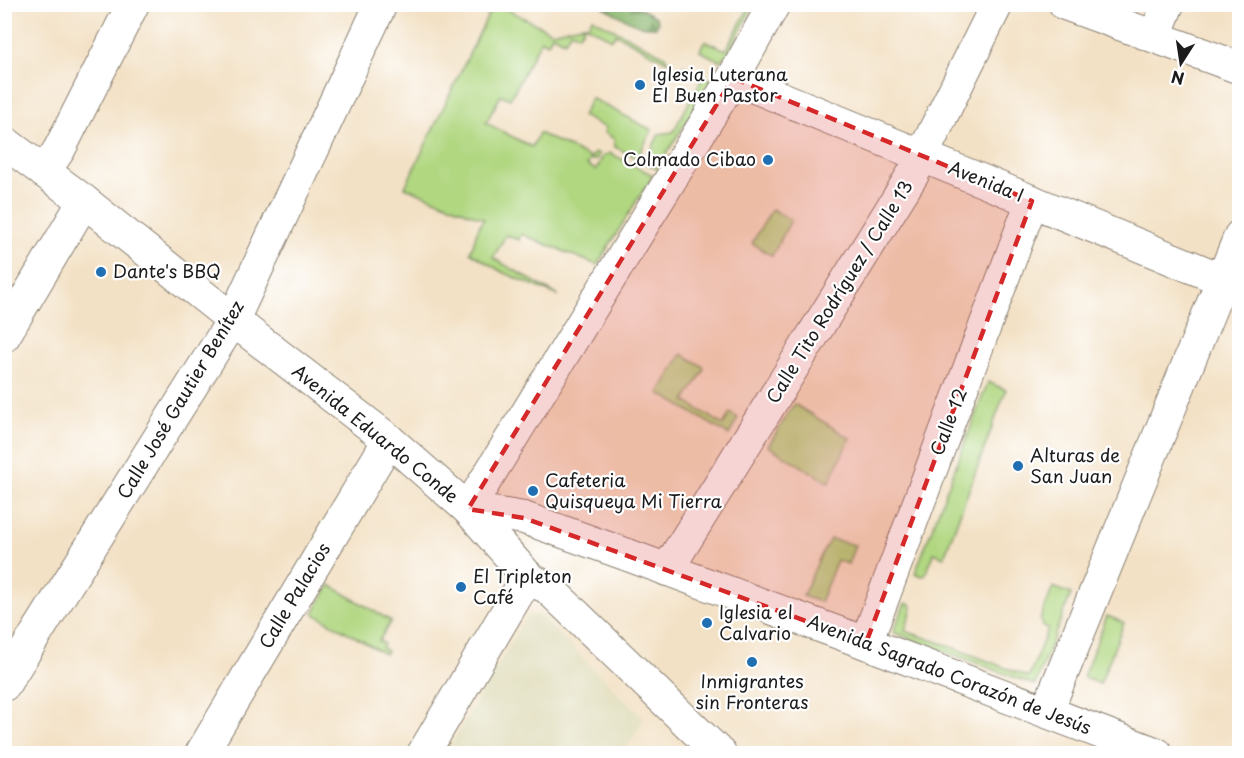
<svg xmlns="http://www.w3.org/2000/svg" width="1244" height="758" viewBox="0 0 1244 758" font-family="'Playpen Sans',sans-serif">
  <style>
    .built { fill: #e0ddbb }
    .grass { fill: #b1d781; stroke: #667a4e; stroke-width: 1.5 }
    .forest { fill: url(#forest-firs); stroke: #546a46; stroke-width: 1.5 }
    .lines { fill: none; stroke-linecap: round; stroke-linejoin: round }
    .minor-casing { stroke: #887e70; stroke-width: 34 }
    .minor { stroke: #fff; stroke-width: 32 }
    .marked { fill: #d62828; fill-opacity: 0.2; stroke: #d62828; stroke-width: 4.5; stroke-dasharray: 12 8; stroke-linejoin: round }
    .poi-dot { fill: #1f6fb2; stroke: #fff; stroke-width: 2 }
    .labels { text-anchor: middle; stroke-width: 4.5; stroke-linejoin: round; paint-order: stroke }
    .poi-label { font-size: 18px; fill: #1c1c1c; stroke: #fff; text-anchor: start }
    .street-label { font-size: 18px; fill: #1c1c1c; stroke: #fff }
  </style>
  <defs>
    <pattern id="forest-firs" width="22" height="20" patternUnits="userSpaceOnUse" patternTransform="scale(1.5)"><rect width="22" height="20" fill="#8cb86f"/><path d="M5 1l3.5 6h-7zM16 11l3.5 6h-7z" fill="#72955a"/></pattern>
  </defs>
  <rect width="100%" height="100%" fill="#fff"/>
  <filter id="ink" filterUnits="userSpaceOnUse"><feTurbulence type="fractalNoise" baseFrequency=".0167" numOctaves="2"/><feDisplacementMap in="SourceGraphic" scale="12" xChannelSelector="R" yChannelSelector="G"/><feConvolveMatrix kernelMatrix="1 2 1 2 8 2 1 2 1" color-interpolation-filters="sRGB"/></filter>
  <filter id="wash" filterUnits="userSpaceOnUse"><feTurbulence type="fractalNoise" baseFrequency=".008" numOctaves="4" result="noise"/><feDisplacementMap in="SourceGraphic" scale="24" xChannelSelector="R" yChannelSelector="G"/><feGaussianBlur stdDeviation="1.35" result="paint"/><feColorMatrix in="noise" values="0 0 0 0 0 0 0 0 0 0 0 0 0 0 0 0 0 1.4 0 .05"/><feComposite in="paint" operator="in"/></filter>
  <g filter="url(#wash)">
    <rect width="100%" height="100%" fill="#f3e1c5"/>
    <polygon class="built" points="539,614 644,719 624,753 446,753 526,617"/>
    <g class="grass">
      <path d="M493,5h5l54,27c12,-2 24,-8 36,-7l4,-7 73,38 3,6 -52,-28 -4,5 -27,-14 -6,10 -8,-4 -6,10 -13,-6 -4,8 -7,-3 -31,59 -9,-4 -15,28 46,24 7,-14 52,25 4,-6 4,2 -3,6h-6l-3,5 9,5 7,-14 7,-3 43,22 -56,90 -76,-31 -2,6 -13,-5 -13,23 66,38 -57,-24 -32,-20c6,-11 6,-26 14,-33l-79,-32z"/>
      <polygon points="750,5 754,5 729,52 720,61 700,51 702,45 706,41 726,50"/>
      <polygon points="685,66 712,80 657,169 645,163 659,134 673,132 702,79 681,68"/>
      <polygon points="591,98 652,130 637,158 615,147 614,139 604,132 606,128 582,116"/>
      <polygon points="772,209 791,220 772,256 752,243"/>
      <polygon points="682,354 704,367 703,372 685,401 723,425 730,413 738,418 729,435 659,393"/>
      <polygon points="988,382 1006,390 944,557 934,553 925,575 922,576 915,573"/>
      <polygon points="794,404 850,438 829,483 768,446"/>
      <polygon points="830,539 855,545 848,564 837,560 820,602 803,596 819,559"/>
      <polygon points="330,585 391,621 379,641 384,644 382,648 387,651 385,654 313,613"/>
      <polygon points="1053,587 1071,594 1035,685 893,632 905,603 911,605 912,608 905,631 944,644 1029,677 1048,628 1042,626 1040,620"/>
      <polygon points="1107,616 1124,623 1100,684 1083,677"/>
    </g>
    <path class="forest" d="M604,5h35l-1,2 18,10 2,5 -2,5c-17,3 -38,-13 -53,-20z"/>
  </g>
  <g filter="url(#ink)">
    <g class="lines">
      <defs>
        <g id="minor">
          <polyline points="774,4 733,78 468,509 524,518 625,554 866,643 1157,754"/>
          <polyline points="1065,4 1240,68"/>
          <polyline points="1155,36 1168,4"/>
          <polyline points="733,78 1240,287"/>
          <polyline points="4,142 84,201 251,334 389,440 468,509 530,579 548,588 720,754"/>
          <polyline points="44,172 59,150 133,4"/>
          <polyline points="4,336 84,201"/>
          <polyline points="667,570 913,174 997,4"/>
          <polyline points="866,643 1032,201"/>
          <polyline points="4,685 233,320 381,4"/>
          <polyline points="1047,711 1240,236"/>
          <polyline points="201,754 389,440"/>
          <polyline points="423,754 518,593 530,579"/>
        </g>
      </defs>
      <use href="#minor" class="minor-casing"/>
      <use href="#minor" class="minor"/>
    </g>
  </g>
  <path class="marked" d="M733,78l299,123 -166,442 -342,-125 -56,-9z"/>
  <g class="poi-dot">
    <circle cx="640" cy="85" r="6"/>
    <circle cx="768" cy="160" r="6"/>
    <circle cx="101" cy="272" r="6"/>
    <circle cx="1018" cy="466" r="6"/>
    <circle cx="533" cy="491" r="6"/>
    <circle cx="461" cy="587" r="6"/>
    <circle cx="707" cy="623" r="6"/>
    <circle cx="752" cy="662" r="6"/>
  </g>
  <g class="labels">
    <g class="poi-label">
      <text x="652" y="81">Iglesia Luterana<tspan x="652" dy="21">El Buen Pastor</tspan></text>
      <text x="756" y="166" text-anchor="end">Colmado Cibao</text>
      <text x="113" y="278">Dante's BBQ</text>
      <text x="1030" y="462">Alturas de<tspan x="1030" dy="21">San Juan</tspan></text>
      <text x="545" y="487">Cafeteria<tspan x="545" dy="21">Quisqueya Mi Tierra</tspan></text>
      <text x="473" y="583">El Tripleton<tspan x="473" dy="21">Café</tspan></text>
      <text x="719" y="619">Iglesia el<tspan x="719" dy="21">Calvario</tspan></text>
      <text x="752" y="688" text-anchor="middle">Inmigrantes<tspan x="752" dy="21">sin Fronteras</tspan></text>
    </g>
    <g class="street-label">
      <text transform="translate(986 182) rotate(22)" y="6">Avenida I</text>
      <text transform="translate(840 292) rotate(-58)" y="6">Calle Tito Rodríguez / Calle 13</text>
      <text transform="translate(181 400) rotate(-59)" y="6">Calle José Gautier Benítez</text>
      <text transform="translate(949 422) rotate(-69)" y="6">Calle 12</text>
      <text transform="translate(375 434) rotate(39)" y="6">Avenida Eduardo Conde</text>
      <text transform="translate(295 596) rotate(-59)" y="6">Calle Palacios</text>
      <text transform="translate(949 675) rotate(21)" y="6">Avenida Sagrado Corazón de Jesús</text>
    </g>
  </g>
  <rect width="1244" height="758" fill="none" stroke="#fff" stroke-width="24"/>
  <g transform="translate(1181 63) rotate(192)" stroke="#ffffff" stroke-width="4.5" paint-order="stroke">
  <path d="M0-4.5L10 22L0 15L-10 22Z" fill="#1c1c1c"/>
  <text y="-9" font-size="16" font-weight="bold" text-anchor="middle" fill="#1c1c1c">N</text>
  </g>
</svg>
